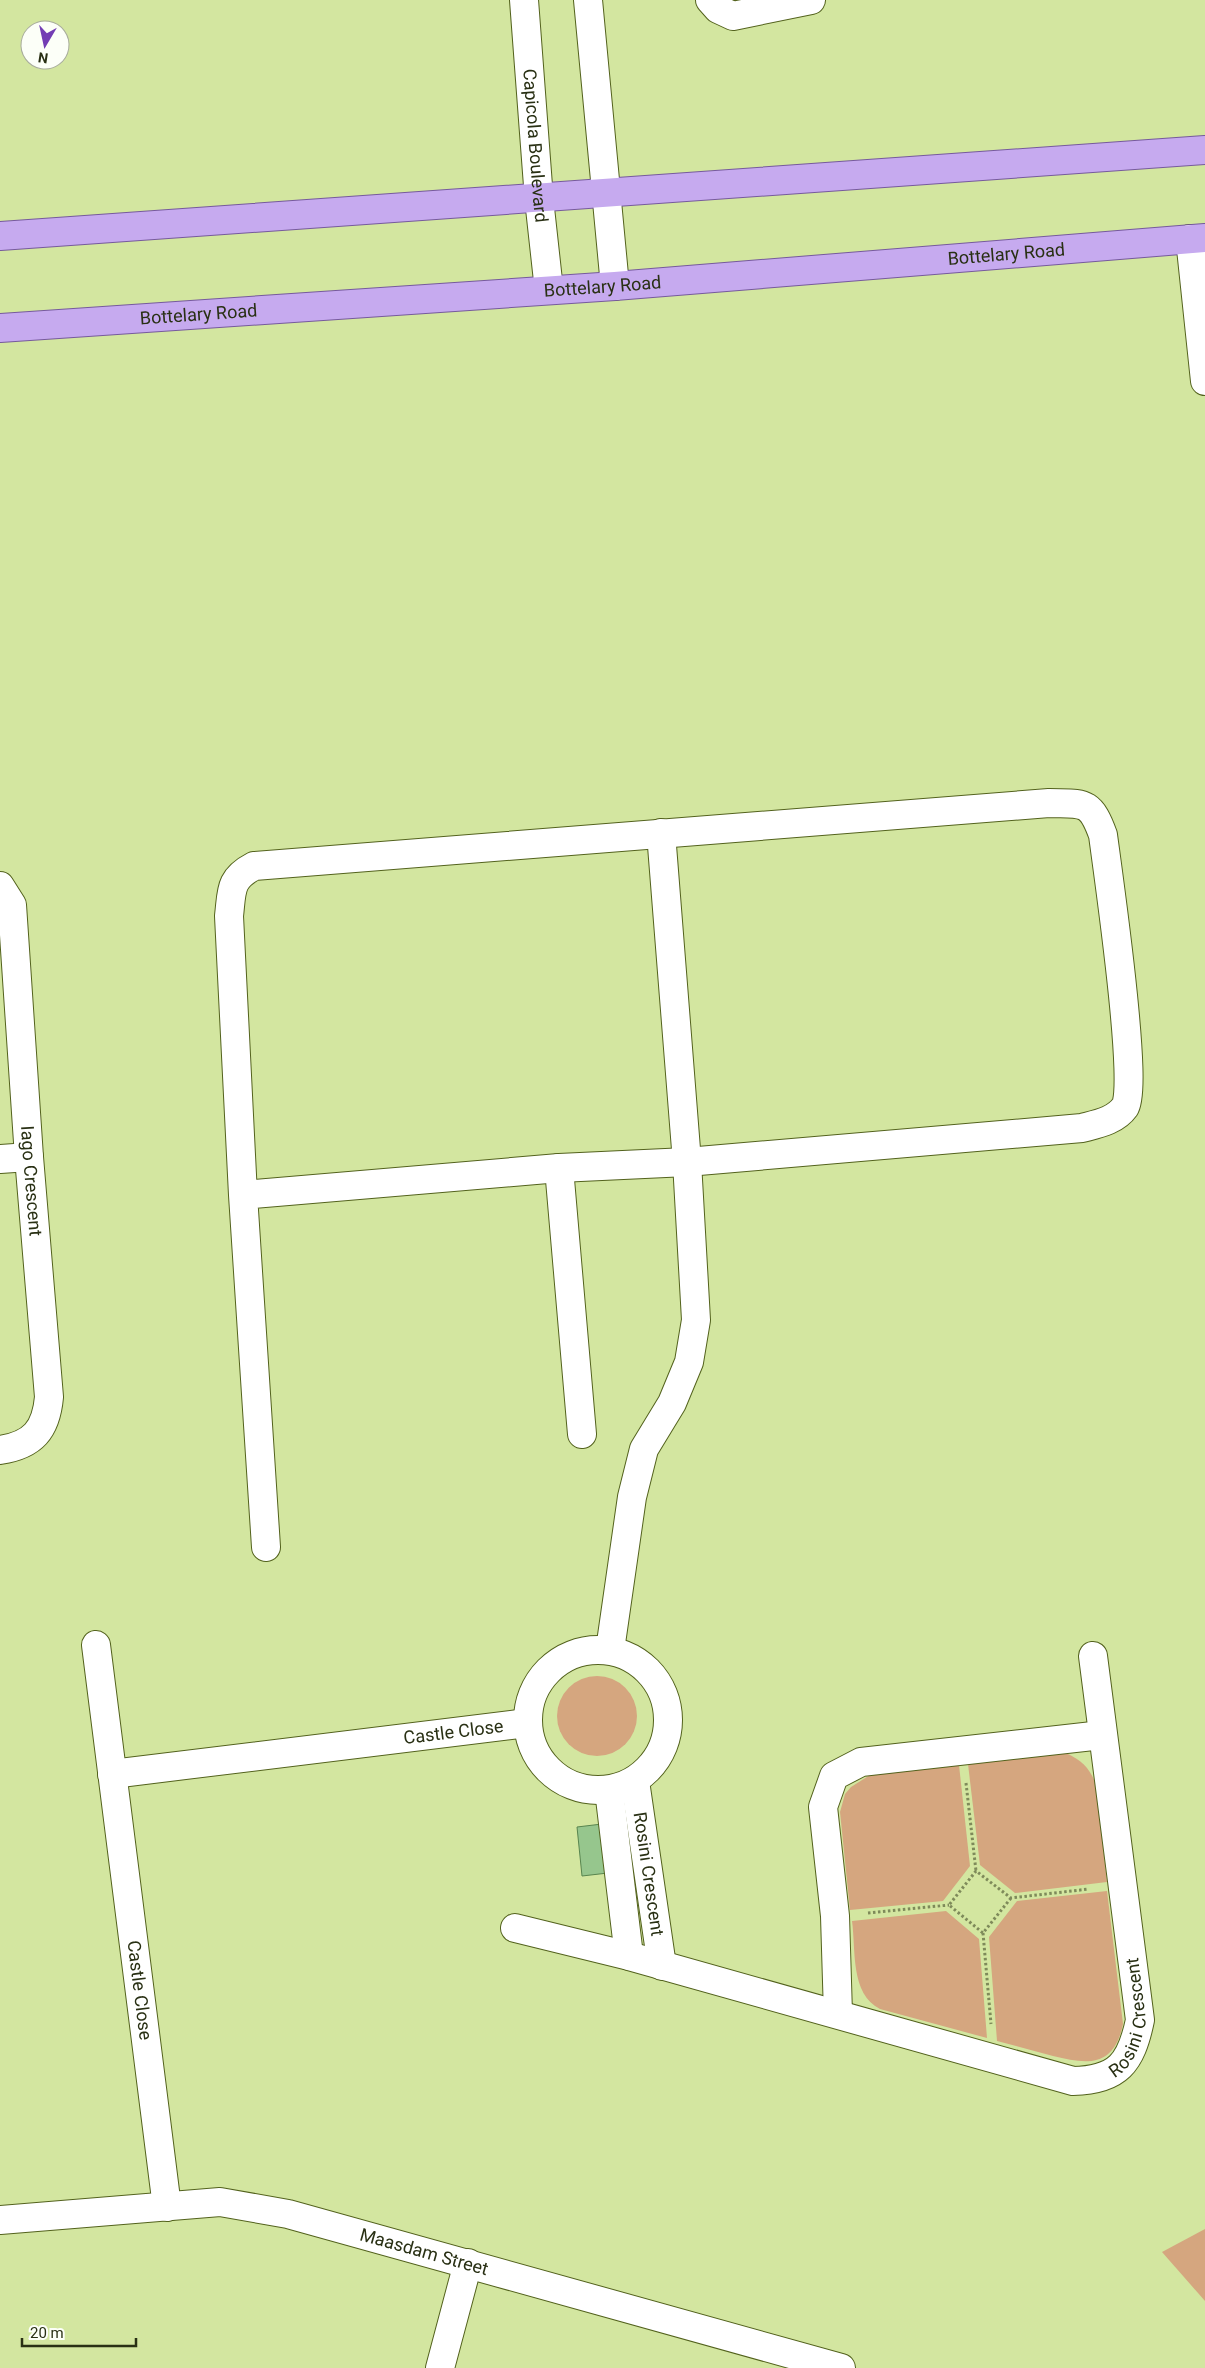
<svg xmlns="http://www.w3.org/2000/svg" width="1205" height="2368" viewBox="0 0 1205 2368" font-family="Roboto,sans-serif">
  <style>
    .green { fill: #d5a67f }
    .building { fill: #96c68d; stroke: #58854f }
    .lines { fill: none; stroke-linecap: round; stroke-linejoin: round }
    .minor-casing { stroke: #53621d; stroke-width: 30 }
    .major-casing { stroke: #765a9c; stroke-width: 30 }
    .path { stroke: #7e8a5a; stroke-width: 3; stroke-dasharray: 2.5 2.5; stroke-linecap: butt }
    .minor { stroke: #fff; stroke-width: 28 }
    .major { stroke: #c6aaef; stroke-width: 28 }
    .labels { text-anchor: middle; stroke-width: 4.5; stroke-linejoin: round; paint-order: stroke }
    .street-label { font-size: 18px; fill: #293014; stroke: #fcfff8 }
  </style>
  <rect width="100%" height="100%" fill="#d3e6a0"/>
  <g class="green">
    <circle cx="597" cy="1716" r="40"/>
    <path d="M1066,1753c17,8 23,15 30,31l11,98 -92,11 -35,-28 -12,-101z"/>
    <polygon points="959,1765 970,1866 943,1901 850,1910 840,1812 845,1794 851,1787 870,1775"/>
    <path d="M1107,1891l16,133c-9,43 -34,41 -70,32 -19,-5 -37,-10 -56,-15l-8,-104 28,-36z"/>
    <path d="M946,1911l33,28 8,99 -107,-29c-30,-15 -24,-59 -28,-88z"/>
    <polygon points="1205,2229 1205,2301 1162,2252"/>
  </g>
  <polygon class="building" points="602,1824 608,1873 582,1876 577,1827"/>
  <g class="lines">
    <defs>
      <g id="minor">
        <path id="s1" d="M524,0l15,199 10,91"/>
        <polyline points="588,0 615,286"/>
        <polyline points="710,0 718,9 733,16 811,0"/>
        <polyline points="1190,239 1205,381"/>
        <path id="s2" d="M0,886l12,19 17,252 20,240c-3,33 -16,48 -49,53"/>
        <polyline points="0,1159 29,1157"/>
        <polyline points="559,1168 582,1434"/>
        <path d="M243,1195l316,-27 128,-6 395,-34c15,-4 33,-7 43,-21 14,-20 -17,-234 -22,-272 -13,-36 -20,-31 -54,-32l-795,63c-25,13 -22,25 -25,50l14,279 23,352"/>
        <path id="s3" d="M96,1645l71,562"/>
        <circle cx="598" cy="1720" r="70"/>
        <polyline points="610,1650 632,1497 644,1449 672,1403 689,1362 696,1320 687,1162 661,833"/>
        <path id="s4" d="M112,1774l415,-51"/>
        <path id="s5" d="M635,1781l27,185"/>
        <polyline points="609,1790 629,1956"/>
        <path id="s6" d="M515,1928l114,28 444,125c45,-1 58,-18 67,-61l-47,-364"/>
        <polyline points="838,2014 835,1916 823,1807 834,1776 861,1762 1102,1735"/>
        <path id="s7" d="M0,2220l220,-18 68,12 553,154"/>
        <polyline points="440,2368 468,2263"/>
      </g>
      <g id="major">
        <polyline points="0,236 1205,150"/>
        <path id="s8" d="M0,328l615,-42 590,-48"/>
      </g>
    </defs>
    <use href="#minor" class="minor-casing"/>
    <use href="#major" class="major-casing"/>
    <g class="path">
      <polyline points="966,1783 976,1871"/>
      <polyline points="1011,1898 983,1933 949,1905 976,1871 1011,1898 1089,1889"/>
      <polyline points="868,1913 949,1905"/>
      <polyline points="983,1933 991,2024"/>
    </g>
    <use href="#minor" class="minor"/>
    <use href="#major" class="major"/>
  </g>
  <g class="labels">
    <g class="street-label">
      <text dy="6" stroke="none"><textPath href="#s1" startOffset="146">Capicola Boulevard</textPath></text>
      <text dy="6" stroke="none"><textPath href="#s8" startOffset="1009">Bottelary Road</textPath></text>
      <text dy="6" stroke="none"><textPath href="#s8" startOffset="604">Bottelary Road</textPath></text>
      <text dy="6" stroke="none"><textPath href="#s8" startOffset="199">Bottelary Road</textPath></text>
      <text dy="6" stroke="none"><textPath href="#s2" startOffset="299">Iago Crescent</textPath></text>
      <text dy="6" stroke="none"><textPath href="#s4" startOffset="344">Castle Close</textPath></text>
      <text dy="6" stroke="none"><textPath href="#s5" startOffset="94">Rosini Crescent</textPath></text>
      <text dy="6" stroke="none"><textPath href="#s3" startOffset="348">Castle Close</textPath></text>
      <text dy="6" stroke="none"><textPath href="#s6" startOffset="680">Rosini Crescent</textPath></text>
      <text dy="6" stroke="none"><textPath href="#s7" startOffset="431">Maasdam Street</textPath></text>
    </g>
  </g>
  <g transform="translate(45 45) rotate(189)"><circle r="24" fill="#fcfff8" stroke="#a8ac9d"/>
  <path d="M0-4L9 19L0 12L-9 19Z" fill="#733db4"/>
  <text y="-8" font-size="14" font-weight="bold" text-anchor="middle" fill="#293014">N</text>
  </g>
  <path d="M22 2338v8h114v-8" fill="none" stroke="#293014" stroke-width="2.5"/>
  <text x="30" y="2338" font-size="15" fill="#293014" stroke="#fcfff8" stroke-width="4" paint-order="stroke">20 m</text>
</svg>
